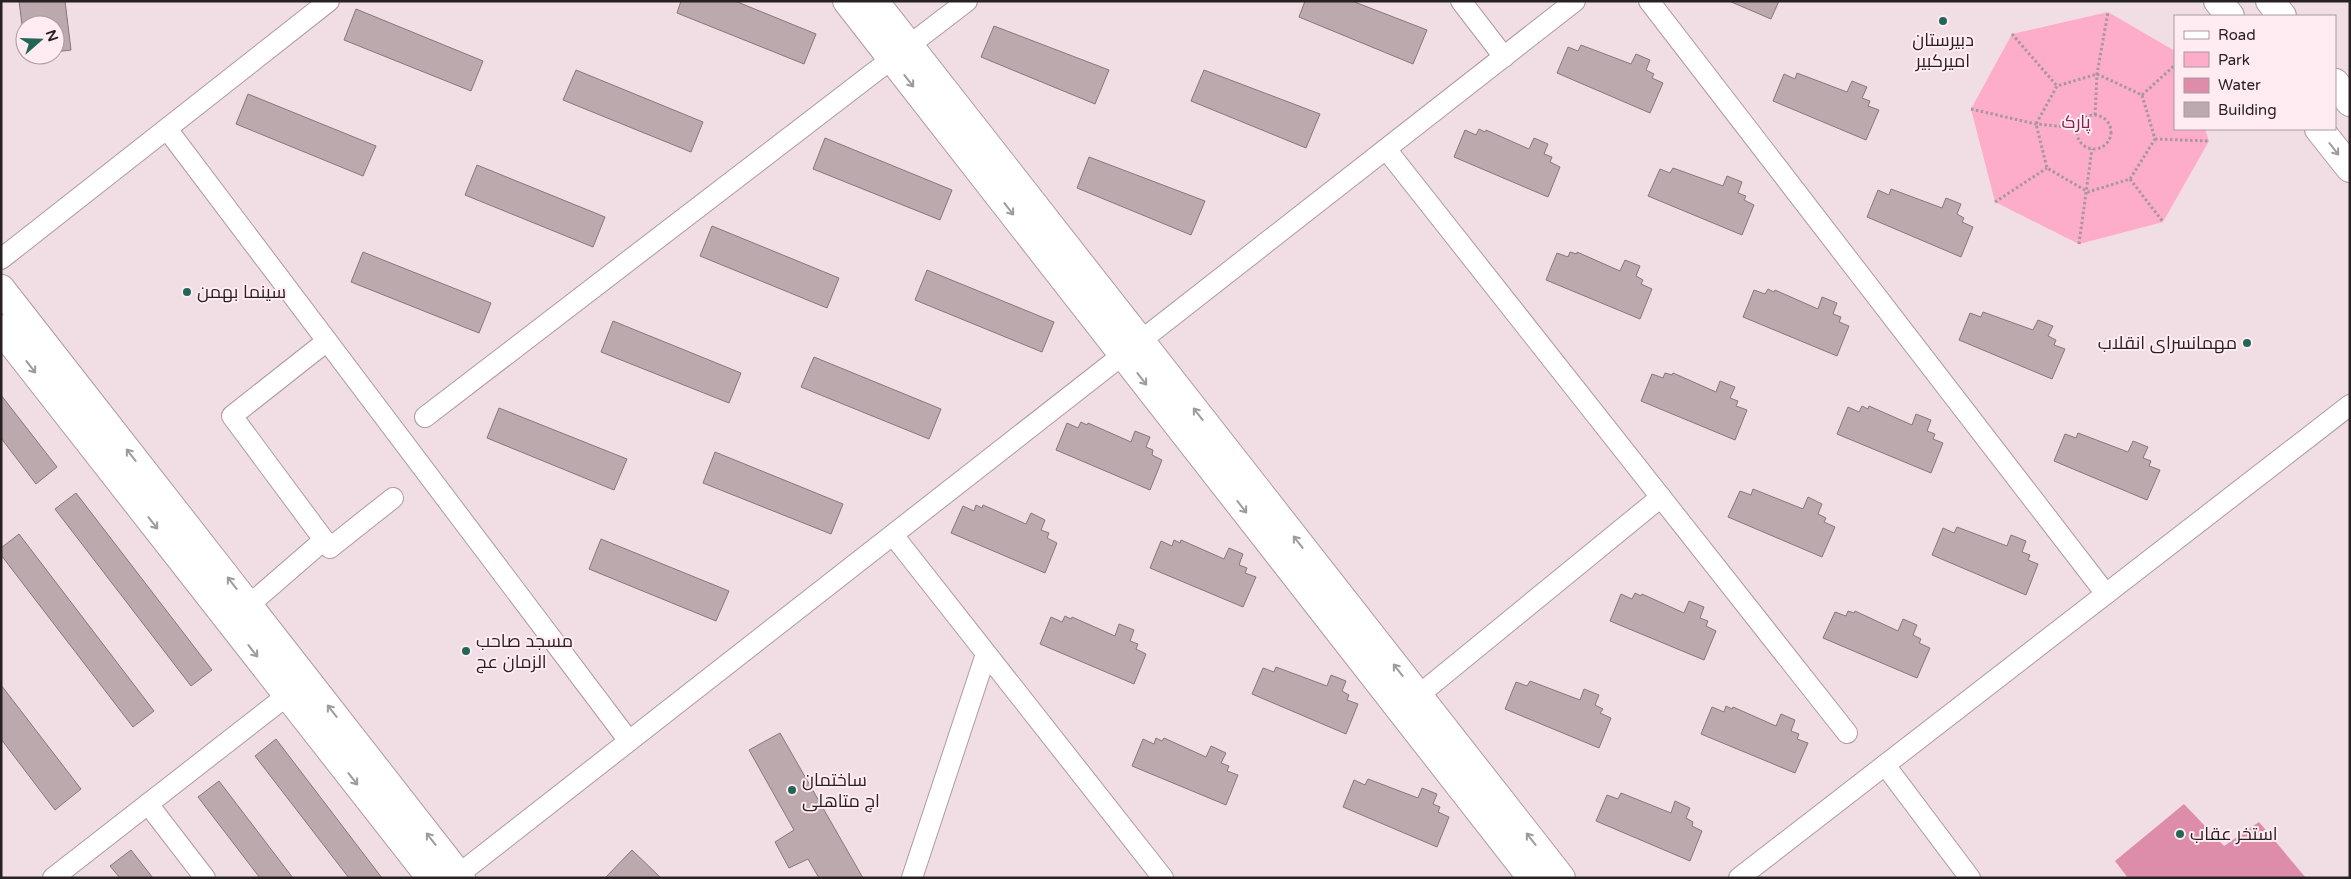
<svg xmlns="http://www.w3.org/2000/svg" width="2351" height="879" viewBox="0 0 2351 879" font-family="'Varela Round',Cairo,sans-serif">
  <style>
    .green { fill: #fdadc9 }
    .water { fill: #dd8daa }
    .building { fill: #bba9ae; stroke: #87767b }
    .lines { fill: none; stroke-linecap: round; stroke-linejoin: round }
    .street-casing { stroke: #ad9ba1; stroke-width: 22 }
    .secondary-casing { stroke: #ad9ba1; stroke-width: 30 }
    .path { stroke: #a6979c; stroke-width: 3; stroke-dasharray: 2.5 2.5; stroke-linecap: butt }
    .street { stroke: #fff; stroke-width: 20 }
    .secondary { stroke: #fff; stroke-width: 28 }
    .oneway { stroke: #9e9b9c }
    .poi-dot { fill: #226658; stroke: #ffebf1; stroke-width: 2 }
    .labels { text-anchor: middle; stroke-width: 4; stroke-linejoin: round; paint-order: stroke }
    .poi-label { font-size: 18px; fill: #282123; stroke: #ffebf1; text-anchor: start }
    .park-label { font-size: 18px; fill: #80224d; stroke: #ffebf1 }
  </style>
  <rect width="100%" height="100%" fill="#f1dee4"/>
  <polygon class="green" points="2108,12 2175,51 2175,129 2205,129 2209,141 2163,222 2079,244 1995,202 1971,109 2012,34"/>
  <polygon class="water" points="2184,804 2224,846 2259,822 2306,878 2128,878 2115,861"/>
  <g class="building">
    <polygon points="19,1 65,1 71,50 55,52 55,25 22,25"/>
    <polygon points="681,1 735,1 816,34 804,64 677,13"/>
    <polygon points="1305,1 1352,1 1427,30 1413,64 1299,17"/>
    <polygon points="1729,1 1779,1 1771,19"/>
    <polygon points="356,9 483,61 471,91 344,40"/>
    <polygon points="994,26 1109,70 1095,104 981,57"/>
    <polygon points="1581,45 1631,64 1636,54 1650,60 1646,70 1654,74 1652,78 1663,83 1650,113 1557,73 1568,47 1578,51"/>
    <polygon points="576,70 703,122 691,152 563,100"/>
    <polygon points="1204,70 1320,114 1306,148 1191,101"/>
    <polygon points="1797,73 1847,92 1852,81 1867,87 1862,98 1870,101 1868,106 1879,110 1866,140 1773,101 1784,74 1795,79"/>
    <polygon points="248,94 376,146 363,176 236,124"/>
    <polygon points="1479,129 1485,132 1486,130 1529,149 1534,138 1548,144 1544,154 1552,157 1550,162 1560,167 1548,197 1454,157 1465,130 1476,135"/>
    <polygon points="825,138 952,190 940,220 813,169"/>
    <polygon points="1089,157 1205,201 1191,235 1077,188"/>
    <polygon points="477,165 605,217 593,247 465,195"/>
    <polygon points="1673,168 1723,186 1727,176 1742,182 1738,193 1746,196 1744,200 1754,205 1742,235 1648,196 1660,169 1670,173"/>
    <polygon points="1891,189 1942,208 1946,198 1961,204 1957,214 1964,218 1962,222 1973,227 1961,257 1867,217 1878,190 1889,195"/>
    <polygon points="712,226 839,278 827,308 700,256"/>
    <polygon points="363,252 491,303 479,333 351,282"/>
    <polygon points="1570,252 1577,254 1577,252 1620,271 1625,260 1640,266 1636,276 1643,280 1641,284 1652,289 1640,319 1546,280 1557,253 1568,257"/>
    <polygon points="927,270 1054,322 1042,352 915,300"/>
    <polygon points="1768,289 1774,292 1775,290 1818,309 1822,297 1837,303 1833,314 1841,317 1839,322 1849,326 1837,356 1743,317 1754,290 1765,294"/>
    <polygon points="1983,312 2033,330 2038,320 2053,326 2048,336 2056,340 2054,345 2065,349 2052,379 1959,340 1970,313 1981,317"/>
    <polygon points="613,321 741,373 729,403 601,352"/>
    <polygon points="814,357 941,409 929,439 801,387"/>
    <polygon points="1665,373 1672,375 1673,373 1716,392 1720,381 1735,387 1730,398 1738,401 1736,406 1747,410 1735,440 1641,401 1652,374 1663,378"/>
    <polygon points="1,395 57,467 36,484 1,438"/>
    <polygon points="1862,406 1868,409 1869,406 1912,425 1916,414 1931,420 1927,431 1935,434 1933,439 1943,443 1931,473 1837,434 1848,407 1859,412"/>
    <polygon points="499,408 627,459 614,490 487,438"/>
    <polygon points="1081,422 1087,425 1088,423 1131,442 1135,431 1150,437 1146,447 1153,450 1152,455 1162,460 1150,490 1056,450 1067,423 1078,428"/>
    <polygon points="2078,433 2128,452 2133,441 2148,447 2143,458 2151,461 2149,466 2160,470 2147,500 2054,461 2065,434 2076,438"/>
    <polygon points="715,452 843,504 831,534 703,483"/>
    <polygon points="1753,489 1803,509 1808,497 1822,504 1818,514 1826,518 1824,522 1835,527 1822,557 1728,517 1740,491 1751,495"/>
    <polygon points="76,493 212,670 191,686 55,509"/>
    <polygon points="976,505 982,508 983,505 1026,524 1031,513 1045,520 1041,530 1049,533 1047,538 1057,543 1045,573 951,533 963,506 974,511"/>
    <polygon points="1957,527 2007,546 2011,535 2026,541 2022,552 2030,555 2028,560 2038,564 2026,595 1932,555 1943,528 1954,533"/>
    <polygon points="19,534 154,711 133,727 1,555 1,548"/>
    <polygon points="601,539 729,591 716,621 589,569"/>
    <polygon points="1174,540 1180,543 1181,540 1224,559 1229,548 1243,554 1239,565 1247,568 1245,573 1256,577 1243,607 1150,568 1161,541 1172,546"/>
    <polygon points="1635,593 1641,596 1642,594 1684,613 1689,601 1704,607 1700,618 1708,621 1706,626 1716,631 1704,660 1610,621 1621,594 1632,599"/>
    <polygon points="1848,611 1854,613 1855,611 1898,631 1903,619 1917,625 1913,635 1921,639 1919,643 1930,648 1917,678 1823,638 1835,612 1846,616"/>
    <polygon points="1065,616 1071,619 1072,617 1115,636 1119,624 1134,630 1130,641 1138,644 1136,649 1146,654 1134,684 1040,644 1051,617 1062,622"/>
    <polygon points="1276,667 1327,686 1331,675 1346,681 1342,691 1349,695 1347,700 1358,704 1346,734 1252,694 1263,668 1274,672"/>
    <polygon points="1530,681 1580,700 1584,689 1599,695 1595,705 1603,709 1600,713 1611,718 1599,748 1505,709 1516,682 1527,686"/>
    <polygon points="1,685 81,789 55,810 1,739"/>
    <polygon points="1726,706 1732,709 1733,707 1776,726 1781,714 1795,720 1791,731 1799,734 1797,739 1808,743 1795,773 1701,734 1712,707 1724,712"/>
    <polygon points="780,733 863,878 819,878 808,859 789,868 775,842 794,830 749,750"/>
    <polygon points="1156,738 1162,741 1164,738 1206,757 1211,746 1226,753 1221,763 1229,766 1227,771 1238,775 1226,805 1132,766 1143,739 1154,744"/>
    <polygon points="276,739 382,878 349,878 255,756"/>
    <polygon points="1368,779 1418,798 1422,788 1437,794 1433,804 1440,807 1438,812 1449,817 1437,847 1343,807 1354,780 1365,785"/>
    <polygon points="219,781 293,878 260,878 198,797"/>
    <polygon points="1621,793 1671,813 1675,801 1690,808 1686,818 1693,822 1692,826 1702,831 1690,861 1596,821 1607,795 1618,799"/>
    <polygon points="131,850 153,878 120,878 110,866"/>
    <polygon points="632,850 661,878 605,878"/>
  </g>
  <g class="lines">
    <defs>
      <g id="street">
        <polyline points="1461,1 1504,57"/>
        <polyline points="1649,1 2106,594"/>
        <polyline points="167,129 629,741"/>
        <polyline points="1386,149 1847,733"/>
        <polyline points="1,259 329,1"/>
        <polyline points="327,341 232,416 330,548 393,498"/>
        <polyline points="425,417 967,1"/>
        <polyline points="893,535 1163,878"/>
        <polyline points="249,605 324,540"/>
        <polyline points="1409,703 1661,497"/>
        <polyline points="1885,765 1970,878"/>
        <polyline points="148,804 205,878"/>
        <polyline points="53,878 298,687"/>
        <polyline points="454,878 1575,1"/>
        <polyline points="912,878 986,654"/>
        <polyline points="1739,878 2350,405"/>
      </g>
      <g id="secondary">
        <polyline points="847,1 1532,878"/>
        <polyline points="874,1 1561,878"/>
        <polyline points="2218,1 2230,16"/>
        <polyline points="2270,1 2282,16"/>
        <polyline points="2335,83 2350,102"/>
        <polyline points="2319,129 2350,168"/>
        <polyline points="1,289 461,878"/>
        <polyline points="1,329 431,878"/>
      </g>
    </defs>
    <use href="#street" class="street-casing"/>
    <use href="#secondary" class="secondary-casing"/>
    <g class="path">
      <polyline points="2012,34 2057,86"/>
      <polygon points="2097,74 2142,95 2155,139 2130,179 2088,192 2047,168 2036,124 2057,86"/>
      <polyline points="2142,95 2175,65"/>
      <polyline points="1971,109 2036,124 2077,128"/>
      <circle cx="2094" cy="132" r="17"/>
      <polyline points="2095,115 2097,74 2108,12"/>
      <polyline points="2155,139 2209,141"/>
      <polyline points="2130,179 2163,222"/>
      <polyline points="1995,202 2047,168"/>
      <polyline points="2079,244 2092,149"/>
    </g>
    <use href="#street" class="street"/>
    <use href="#secondary" class="secondary"/>
  </g>
  <defs><path id="oneway-shaft" d="M-6 0H5M1.5-3L5.5 0L1.5 3" fill="none" stroke-width="1.6" stroke-linecap="round" stroke-linejoin="round" transform="scale(1.25)"/></defs>
  <g class="oneway">
    <use href="#oneway-shaft" transform="translate(909 81) rotate(52)"/>
    <use href="#oneway-shaft" transform="translate(2334 149) rotate(52)"/>
    <use href="#oneway-shaft" transform="translate(1009 209) rotate(52)"/>
    <use href="#oneway-shaft" transform="translate(31 367) rotate(52)"/>
    <use href="#oneway-shaft" transform="translate(1142 379) rotate(52)"/>
    <use href="#oneway-shaft" transform="translate(1198 414) rotate(-128)"/>
    <use href="#oneway-shaft" transform="translate(131 455) rotate(-128)"/>
    <use href="#oneway-shaft" transform="translate(1242 507) rotate(52)"/>
    <use href="#oneway-shaft" transform="translate(153 523) rotate(52)"/>
    <use href="#oneway-shaft" transform="translate(1298 542) rotate(-128)"/>
    <use href="#oneway-shaft" transform="translate(232 583) rotate(-128)"/>
    <use href="#oneway-shaft" transform="translate(253 651) rotate(52)"/>
    <use href="#oneway-shaft" transform="translate(1398 670) rotate(-128)"/>
    <use href="#oneway-shaft" transform="translate(332 711) rotate(-128)"/>
    <use href="#oneway-shaft" transform="translate(353 779) rotate(52)"/>
    <use href="#oneway-shaft" transform="translate(431 839) rotate(-128)"/>
    <use href="#oneway-shaft" transform="translate(1531 839) rotate(-128)"/>
  </g>
  <g class="poi-dot">
    <circle cx="1943" cy="21" r="5"/>
    <circle cx="187" cy="292" r="5"/>
    <circle cx="2247" cy="343" r="5"/>
    <circle cx="466" cy="651" r="5"/>
    <circle cx="792" cy="790" r="5"/>
    <circle cx="2180" cy="834" r="5"/>
  </g>
  <g class="labels">
    <g class="poi-label">
      <text x="1943" y="46" text-anchor="middle">دبیرستان<tspan x="1943" dy="21">امیرکبیر</tspan></text>
      <text x="197" y="298">سینما بهمن</text>
      <text x="2237" y="349" text-anchor="end">مهمانسرای انقلاب</text>
      <text x="476" y="647">مسجد صاحب<tspan x="476" dy="21">الزمان عج</tspan></text>
      <text x="802" y="786">ساختمان<tspan x="802" dy="21">اچ متاهلی</tspan></text>
      <text x="2190" y="840">استخر عقاب</text>
    </g>
    <g class="park-label">
      <text x="2076" y="128">پارک</text>
    </g>
  </g>
  <rect width="2351" height="879" fill="none" stroke="#282123" stroke-width="5"/>
  <rect x="2174" y="15" width="162" height="115" fill="#ffebf1" stroke="#a99a9f"/>
  <rect x="2184" y="31" width="25" height="8" fill="#ffffff" stroke="#a99a9f"/>
  <text x="2218" y="40" font-size="15" fill="#282123">Road</text>
  <rect x="2184" y="52" width="25" height="15" fill="#fdadc9" stroke="#a99a9f"/>
  <text x="2218" y="65" font-size="15" fill="#282123">Park</text>
  <rect x="2184" y="78" width="25" height="15" fill="#dd8daa" stroke="#a99a9f"/>
  <text x="2218" y="90" font-size="15" fill="#282123">Water</text>
  <rect x="2184" y="102" width="25" height="15" fill="#bba9ae" stroke="#a99a9f"/>
  <text x="2218" y="115" font-size="15" fill="#282123">Building</text>
  <g transform="translate(40 40) rotate(70)"><circle r="24" fill="#ffebf1" stroke="#a99a9f"/>
  <path d="M0-4L9 19L0 12L-9 19Z" fill="#226658"/>
  <text y="-8" font-size="14" font-weight="bold" text-anchor="middle" fill="#282123">N</text>
  </g>
</svg>
